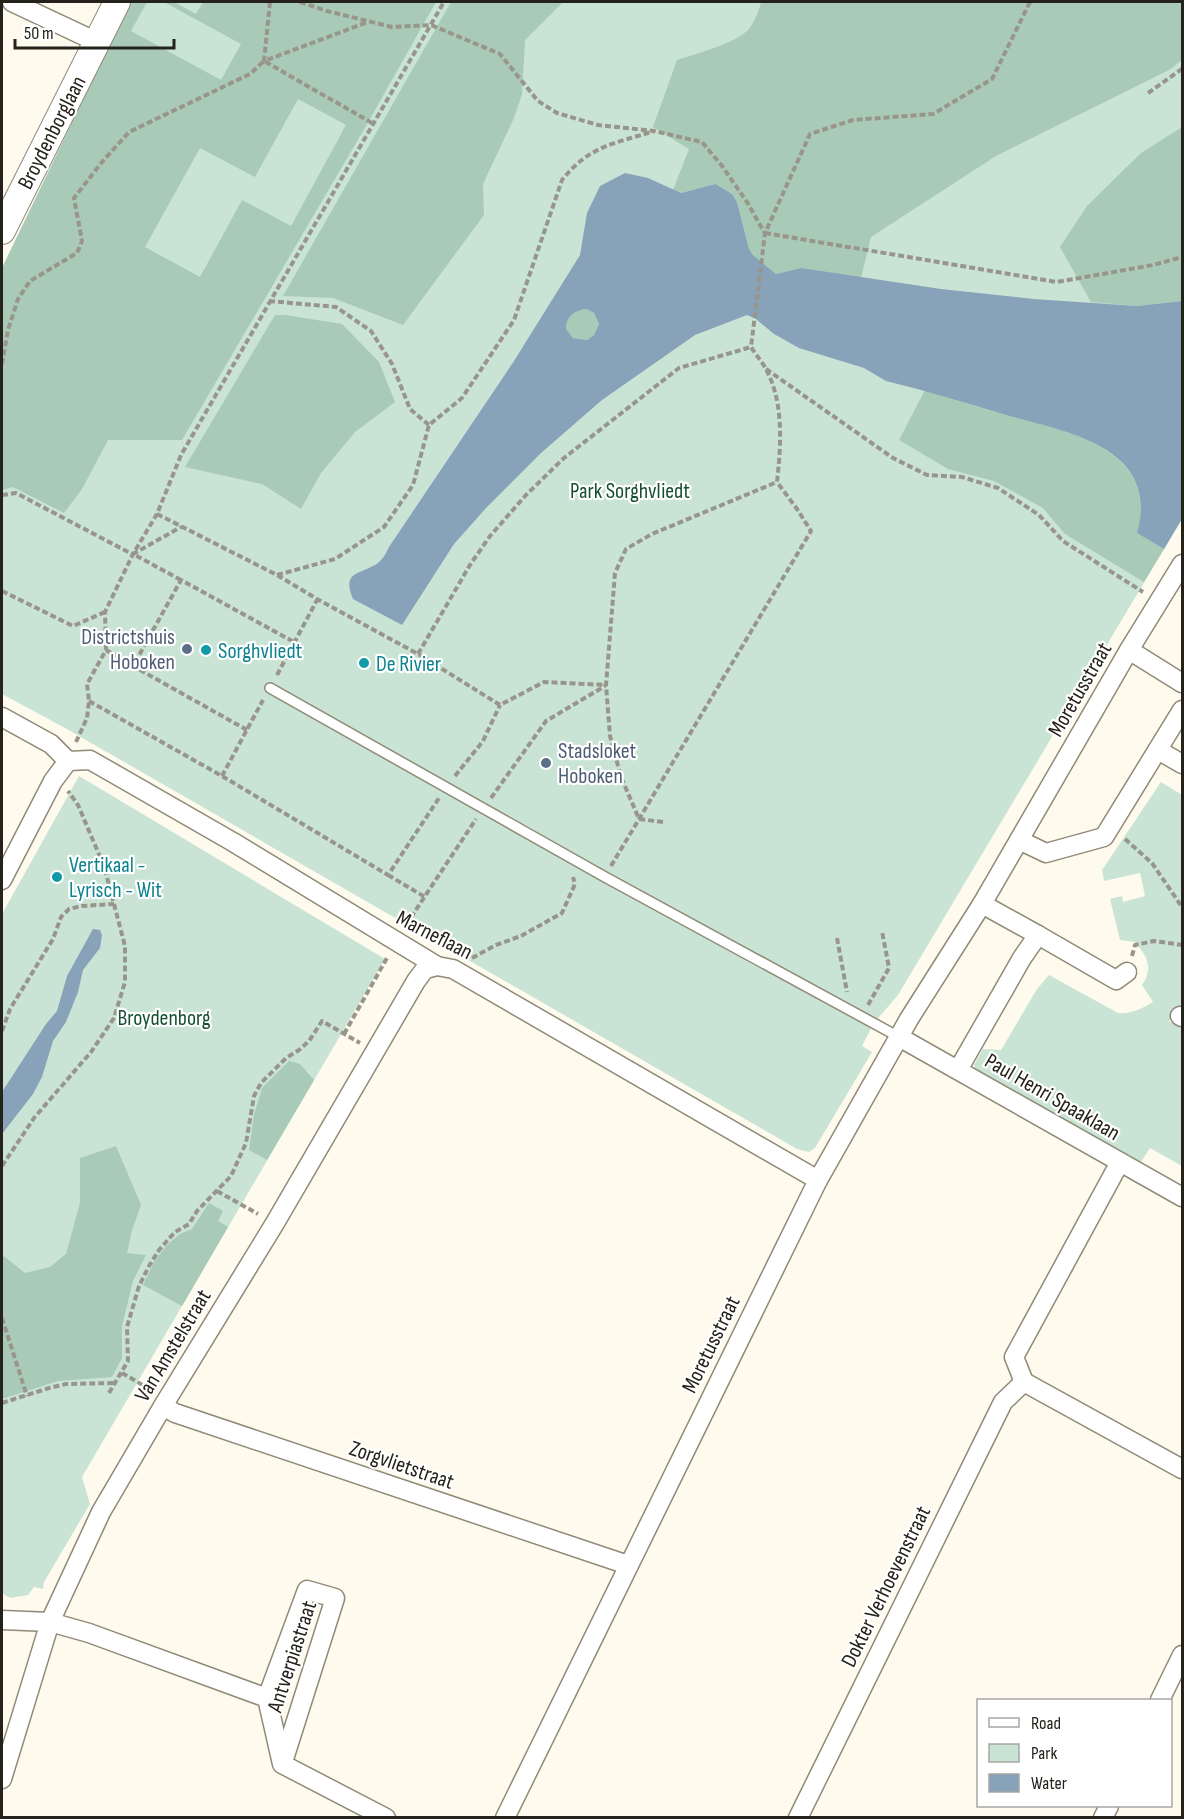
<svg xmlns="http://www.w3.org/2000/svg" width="1184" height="1819" viewBox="0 0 1184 1819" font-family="'Sofia Sans Condensed',sans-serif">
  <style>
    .green { fill: #c9e4d4 }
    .forest { fill: #a9cab6; fill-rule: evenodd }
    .water { fill: #88a2ba; fill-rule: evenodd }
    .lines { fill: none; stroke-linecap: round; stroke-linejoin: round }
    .lane-casing { stroke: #8f8a77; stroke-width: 12 }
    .street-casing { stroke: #8f8a77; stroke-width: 21 }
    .secondary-casing { stroke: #8f8a77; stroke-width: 28 }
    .path { stroke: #98968b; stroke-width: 4; stroke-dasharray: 6 3; stroke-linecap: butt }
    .lane { stroke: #fff; stroke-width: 9 }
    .street { stroke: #fff; stroke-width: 18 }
    .secondary { stroke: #fff; stroke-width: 26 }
    .service-dot { fill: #5c6f8a; stroke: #fff; stroke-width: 2 }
    .culture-dot { fill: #0f9aa8; stroke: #fff; stroke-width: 2 }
    .labels { text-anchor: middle; stroke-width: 4.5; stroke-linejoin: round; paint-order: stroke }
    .street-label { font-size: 22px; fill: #24221a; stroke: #fff }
    .park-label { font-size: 22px; fill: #164f34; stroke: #fff }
    .service-label { font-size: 22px; fill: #4e5e75; stroke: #fff; text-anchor: end }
    .culture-label { font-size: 22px; fill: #0d838f; stroke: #fff; text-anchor: start }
  </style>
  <rect width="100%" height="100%" fill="#fefbee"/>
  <g class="green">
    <polygon points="131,2 1182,2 1182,519 898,995 874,1023 862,1046 872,1052 815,1148 809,1152 797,1149 65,728 2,694 2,268"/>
    <polygon points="79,776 385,959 82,1477 90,1504 44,1582 43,1589 34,1587 28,1595 10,1598 2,1593 2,914"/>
    <path d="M1161,782l21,13v215l-6,-2 -7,13 13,7v138l-32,-18 -9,14 -6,1 -158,-90 -3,-8 9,-16 18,1 36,-61 12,-14 69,38c14,1 23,-4 35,-11l-11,-17c12,-17 5,-29 -7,-43l-15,-2 -10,-41 12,-3 1,6 22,-6 -5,-23 -36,8 -2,-11z"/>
  </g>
  <g class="forest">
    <path d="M130,2h17l-16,29 90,49 20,-36 -77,-42h10l22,12 7,-12h233l-70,124 -184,314h-74l-26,49 -18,24 -51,-26 -11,3v-222zM298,99l48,26 -55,101 -49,-26 -42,77 -55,-30 55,-99 55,29z"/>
    <polygon points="451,2 563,2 525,40 522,94 514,118 483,184 484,215 403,325 333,298 283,296"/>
    <path d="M761,2h421v58l-13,10 -173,86 -125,81 -10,41 -60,-10 -25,6 -23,-19 -4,-6 -12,-47 -5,-8 -18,-10 -33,9 -8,-3 16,-41 -36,-22 24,-67c20,-7 54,-15 70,-29 7,-7 12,-20 14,-29z"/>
    <polygon points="1182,127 1182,301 1137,306 1091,302 1060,247 1087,206 1141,153"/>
    <path d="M587,309l7,4 5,11 -5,11 -7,5 -14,-2 -7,-9c0,-13 9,-19 21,-20z"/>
    <polygon points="275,315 285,315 342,324 379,362 395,402 355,432 321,473 301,509 262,484 185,467"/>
    <path d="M925,390c28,9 56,18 84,26 60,16 151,33 128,117l27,16 -20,33 -79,-48 -22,-26 -49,-27 -46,-12 -49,-29z"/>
    <polygon points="289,1061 300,1064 314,1080 267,1160 249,1150 254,1115 262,1088"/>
    <polygon points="116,1146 141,1205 132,1230 127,1253 146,1255 133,1281 122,1326 122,1358 112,1377 58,1381 2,1399 2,1256 5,1257 25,1273 50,1267 66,1254 80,1203 80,1158"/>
    <polygon points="209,1203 223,1211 218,1221 228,1227 182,1306 143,1285 154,1262 166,1246 180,1234 192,1229"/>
  </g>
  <g class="water">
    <path d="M625,173l23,5 33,15 34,-9 17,10 5,8 12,47 4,6 23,19 25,-6 140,21 93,10 103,7 45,-5v218l-18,30 -27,-16c24,-87 -72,-101 -131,-118 -40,-12 -79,-24 -120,-34l-22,-13 -65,-20 -25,-14 -18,-15 -9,-4 -52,20 -93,65 -61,53 -54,54 -33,37 -52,81 -49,-26c-12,-29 8,-24 25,-36 6,-5 8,-10 11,-16l125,-186 66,-106 7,-42 13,-27zM587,309l7,4 5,11 -5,11 -7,5 -14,-2 -7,-9c0,-13 9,-19 21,-20z"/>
    <polygon points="93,929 100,930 102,935 100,948 83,970 78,992 66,1022 53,1041 42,1077 33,1094 2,1134 2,1092 46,1024 57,1011 67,976"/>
  </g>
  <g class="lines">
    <defs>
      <polyline id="lane" points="270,688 605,877 899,1037"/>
      <g id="street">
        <polyline points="12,2 97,42"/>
        <polyline points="1129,650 1182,683"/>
        <polyline points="2,717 51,744 68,761 90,760 233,842 437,966 453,969 818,1180"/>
        <polyline points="1158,750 1182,764"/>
        <polyline points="1019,840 1046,853 1104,837 1182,710"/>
        <polyline points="2,880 53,781 68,761"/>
        <polyline points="1038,935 1116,980 1127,972"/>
        <polyline points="1180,1016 1182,1017"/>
        <polyline points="899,1037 1182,1197"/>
        <polyline points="958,1070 1022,958 1038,935 982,904"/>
        <polyline points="1024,1382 1014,1357 1120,1162"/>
        <polyline points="1024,1382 1182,1469"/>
        <polyline points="163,1406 175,1413 628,1565"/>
        <polyline points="2,1620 50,1622 89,1633 267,1698 282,1764 386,1818"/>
        <polyline points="267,1698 307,1590 335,1598 283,1762"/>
        <polyline points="1160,1700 1182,1655"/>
        <polyline points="2,1779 50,1622 101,1512 163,1406 275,1223 416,981 425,969 437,966"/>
        <polyline points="505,1818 818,1180 909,1019 982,904 1129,650 1182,564"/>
        <polyline points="798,1818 1003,1402 1024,1382"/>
        <polyline points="1103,1818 1109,1806"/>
      </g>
      <polyline id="secondary" points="2,231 117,2"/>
    </defs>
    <use href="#lane" class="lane-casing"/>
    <use href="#street" class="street-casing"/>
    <use href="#secondary" class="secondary-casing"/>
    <g class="path">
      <polyline points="270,2 264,61 368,22"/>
      <polyline points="300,2 327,11 392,27 431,25 500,54 538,101 557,113 598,125 654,131 702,142 722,166 747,202 764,232"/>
      <polyline points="1148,93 1182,69"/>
      <polyline points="765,233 1057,282 1153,265 1182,257"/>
      <polyline points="269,301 336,307 371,331 392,364 410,409 429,425"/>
      <polyline points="2,364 8,330 18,299 30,281 77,253 82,241 74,198 102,162 129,132 250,74 264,61 372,123"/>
      <polyline points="766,369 893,458 927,475 962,477 998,488 1039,515 1063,541 1143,592"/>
      <polyline points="2,495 16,493 132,554"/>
      <polyline points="157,514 277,575 317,599 418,654 500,705 544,682 606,685"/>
      <path d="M277,575l58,-16 49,-32 29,-42 16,-60 33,-27 52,-78 48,-140c28,-35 52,-36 92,-49"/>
      <polyline points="181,580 133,554 181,527"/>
      <polyline points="2,591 73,626 105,612"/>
      <polyline points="106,650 133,666"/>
      <polyline points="418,654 470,565 490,536 526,495 564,458 679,368 751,347"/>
      <polyline points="277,675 317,600"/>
      <polyline points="89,701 222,776 388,875 439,798"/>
      <polyline points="247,730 133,666 181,580 294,642"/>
      <polyline points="76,742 87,718 89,701 87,684 106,650 105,612 133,554 157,514 181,455 444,2"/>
      <polyline points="222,776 263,700"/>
      <polyline points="455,776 483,741 500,705"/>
      <polyline points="491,798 546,721 605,686"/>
      <path d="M663,822l-24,-3 -18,-42 -11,-41 -4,-51 9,-112 11,-24 26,-15 125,-52c4,-37 7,-77 -10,-111 -4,-8 -11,-16 -16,-24l14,-114 45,-99 43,-14 80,-6 59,-35 38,-77"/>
      <polyline points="1125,839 1152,863 1182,907"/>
      <polyline points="611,866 811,531 797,509 777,482"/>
      <polyline points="388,875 425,897"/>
      <polyline points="406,925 476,819"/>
      <polyline points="837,938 847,992"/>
      <polyline points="1132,956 1135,945 1154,941 1182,945"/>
      <polyline points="472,958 496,945 521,936 562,913 575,884 573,877"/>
      <polyline points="868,1005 889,968 882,931"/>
      <polyline points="2,1031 10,1009 53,939 61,917 69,909 82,906 114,904"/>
      <polyline points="344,1034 387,958"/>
      <polyline points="2,1166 34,1118 91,1052 114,1018 125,982 125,946 104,866 78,805 68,791"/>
      <polyline points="217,1191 258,1214"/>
      <polyline points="2,1318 27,1396"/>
      <polyline points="122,1373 151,1390"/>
      <polyline points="109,1393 128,1361 127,1327 139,1286 149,1266 159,1250 175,1232 189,1224 197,1211 231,1176 246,1143 254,1096 261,1083 286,1058 299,1050 309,1041 322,1021 360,1043"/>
      <polyline points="2,1403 49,1388 66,1384 115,1383"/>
    </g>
    <use href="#lane" class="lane"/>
    <use href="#street" class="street"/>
    <use href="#secondary" class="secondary"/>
  </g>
  <g class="service-dot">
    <circle cx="187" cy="649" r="6"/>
    <circle cx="546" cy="763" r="6"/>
  </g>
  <g class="culture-dot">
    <circle cx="206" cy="650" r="6"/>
    <circle cx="364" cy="663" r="6"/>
    <circle cx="57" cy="877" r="6"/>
  </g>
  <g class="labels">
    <g class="street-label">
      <text transform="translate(51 132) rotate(-63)" y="8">Broydenborglaan</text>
      <text transform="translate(1079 689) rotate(-60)" y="8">Moretusstraat</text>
      <text transform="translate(435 934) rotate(27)" y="8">Marneflaan</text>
      <text transform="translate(1053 1096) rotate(30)" y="8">Paul Henri Spaaklaan</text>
      <text transform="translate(710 1344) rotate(-64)" y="8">Moretusstraat</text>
      <text transform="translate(172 1345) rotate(-59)" y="8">Van Amstelstraat</text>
      <text transform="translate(402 1464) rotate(19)" y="8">Zorgvlietstraat</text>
      <text transform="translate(885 1586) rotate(-64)" y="8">Dokter Verhoevenstraat</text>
      <text transform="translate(291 1656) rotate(-72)" y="8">Antverpiastraat</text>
    </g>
    <g class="park-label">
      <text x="630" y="498">Park Sorghvliedt</text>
      <text x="164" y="1025">Broydenborg</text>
    </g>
    <g class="service-label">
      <text x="175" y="644">Districtshuis<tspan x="175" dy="25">Hoboken</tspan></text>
      <text x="558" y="758" text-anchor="start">Stadsloket<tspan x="558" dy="25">Hoboken</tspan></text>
    </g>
    <g class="culture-label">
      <text x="218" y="658">Sorghvliedt</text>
      <text x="376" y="671">De Rivier</text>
      <text x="69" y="872">Vertikaal -<tspan x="69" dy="25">Lyrisch - Wit</tspan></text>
    </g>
  </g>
  <rect width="1184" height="1819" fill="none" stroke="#24221a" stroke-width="6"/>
  <rect x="977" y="1699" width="195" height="108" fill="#ffffff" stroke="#a7a7a3" stroke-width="1.5"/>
  <rect x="989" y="1718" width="30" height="9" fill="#ffffff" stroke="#a7a7a3" stroke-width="1.5"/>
  <text x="1031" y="1729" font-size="18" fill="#24221a">Road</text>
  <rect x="989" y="1744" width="30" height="18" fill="#c9e4d4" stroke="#a7a7a3" stroke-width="1.5"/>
  <text x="1031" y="1759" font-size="18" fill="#24221a">Park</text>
  <rect x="989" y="1774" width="30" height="18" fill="#88a2ba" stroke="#a7a7a3" stroke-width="1.5"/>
  <text x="1031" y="1789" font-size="18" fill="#24221a">Water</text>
  <path d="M15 39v9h159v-9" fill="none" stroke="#24221a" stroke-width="3"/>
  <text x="24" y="39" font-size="18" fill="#24221a" stroke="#ffffff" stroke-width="4.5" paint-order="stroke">50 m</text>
</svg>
